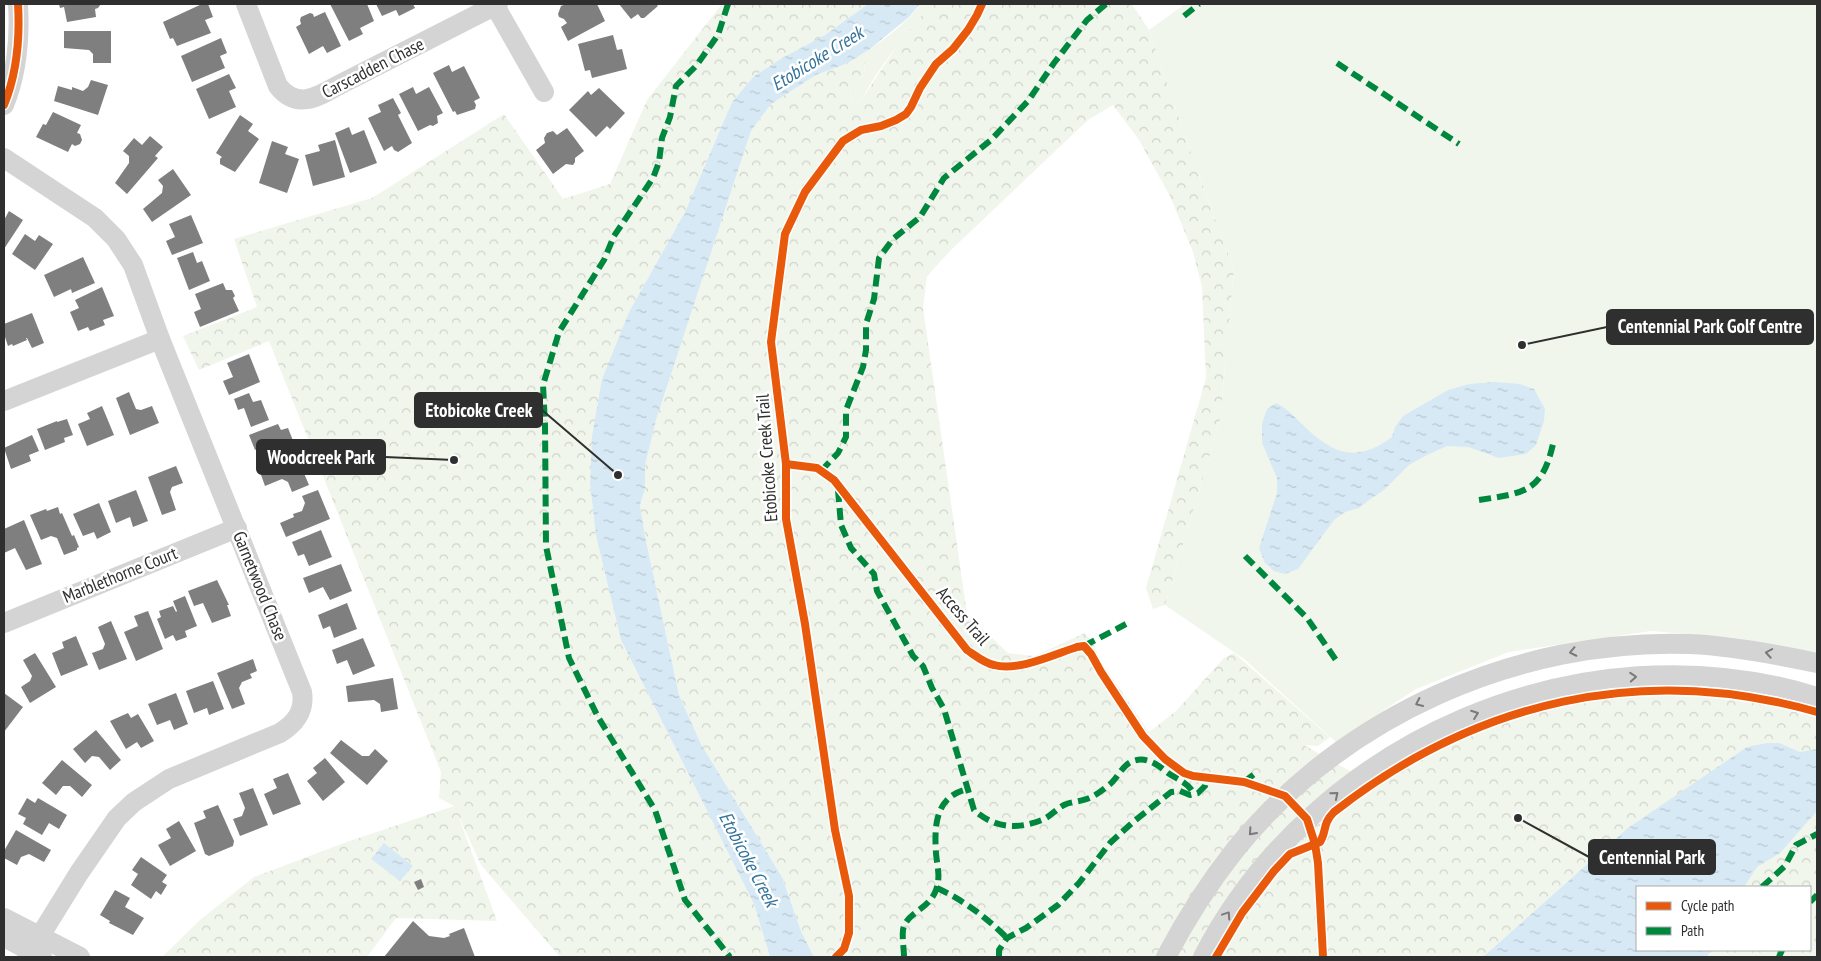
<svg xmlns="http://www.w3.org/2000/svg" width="1821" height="961" viewBox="0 0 1821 961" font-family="'PT Sans Narrow',sans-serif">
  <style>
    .grass { fill: #f1f6ec }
    .forest { fill: url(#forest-crowns); fill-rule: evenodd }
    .water { fill: url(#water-ripples) }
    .building { fill: #7f7f7f }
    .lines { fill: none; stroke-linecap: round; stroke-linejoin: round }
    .minor { stroke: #d4d4d4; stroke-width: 20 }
    .quiet { stroke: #00873e; stroke-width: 6; stroke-dasharray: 12 6; stroke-linecap: butt }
    .cycleway-casing { stroke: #fff; stroke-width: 11 }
    .cycleway { stroke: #e8590c; stroke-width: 8 }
    .oneway { stroke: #797979 }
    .labels { text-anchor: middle; stroke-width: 5; stroke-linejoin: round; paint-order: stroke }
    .street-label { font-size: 18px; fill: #2f2f2f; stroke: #fff }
    .water-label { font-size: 19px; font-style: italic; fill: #35749a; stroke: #fff }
    .leader { fill: none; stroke: #2f2f2f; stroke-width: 2 }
    .callout-dot { fill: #2f2f2f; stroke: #fff; stroke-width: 2 }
    .callout { fill: #2f2f2f; stroke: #2f2f2f; stroke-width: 2 }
    .callout-label { font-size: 19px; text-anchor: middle; font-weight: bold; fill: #fff }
  </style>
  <defs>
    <pattern id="forest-crowns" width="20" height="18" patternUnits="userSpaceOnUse" patternTransform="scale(1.25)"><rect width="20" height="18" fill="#f1f6ec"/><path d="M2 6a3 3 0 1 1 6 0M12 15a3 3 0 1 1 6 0" fill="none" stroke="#cfd3cb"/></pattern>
    <pattern id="water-ripples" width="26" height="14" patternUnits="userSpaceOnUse" patternTransform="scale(1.25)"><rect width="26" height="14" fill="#d7e9f4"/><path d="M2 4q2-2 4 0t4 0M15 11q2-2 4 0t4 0" fill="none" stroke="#b9c8d2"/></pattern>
  </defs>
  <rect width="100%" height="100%" fill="#fff"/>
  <g class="grass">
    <path d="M920,4h11c-24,30 -51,60 -69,95l-6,3 -4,-1 -2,-12 14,-14 1,-11 -17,-1c22,-13 59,-38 72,-59z"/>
    <polygon points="1185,4 1817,4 1817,653 1737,638 1651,631 1509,652 1416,689 1336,742 1244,659 1165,605 1220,421 1234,270 1195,165 1149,30"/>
  </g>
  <g class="forest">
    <polygon points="722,4 868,4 825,35 785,57 754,76 732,102 685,212 629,312 590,484 596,536 621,640 754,904 770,957 560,957 481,865 458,815 497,921 396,918 367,957 162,957 200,920 254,877 344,843 454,806 439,798 441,772 269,341 199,370 183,336 257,307 234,239 372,198 504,114 563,199 610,184 647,100"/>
    <path d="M931,4h201l17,26 46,135 39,105 -14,151 -55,184 -12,4 -7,-21 60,-210 -4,-91 -9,-35 -23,-56 -31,-56 -26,-35 -25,15 -136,129 -25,27 -4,32 44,306 41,39 26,3 51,-23 7,9 12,24 45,66 27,-21 48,-53 10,-5 96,84 -12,9 -14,-1 69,39 28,-21 80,-34 88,-28 68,-11 102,1 78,22v244h-1003l-13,-26 -19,-54 -81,-133 -22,-49 -34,-159 -5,-31 5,-16v-23l11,-46 95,-289 20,-27 45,-29 32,-12h17l-1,12 -14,14 2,12 4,1 6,-3 37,-56zM1637,887h173v63h-173z"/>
  </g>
  <g class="water">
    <polygon points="868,4 920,4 909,17 870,49 848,63 816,75 771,104 751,131 656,420 645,466 645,489 640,505 645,536 679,695 701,744 782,877 801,931 814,957 770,957 754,904 621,640 596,536 590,484 592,436 602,379 629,312 685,212 732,102 754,76 784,57 825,35"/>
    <path d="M1495,382l25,2 14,5 11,20 -1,12 -8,24 -10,9 -27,4 -31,-11 -21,-1 -22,10 -16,9 -25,25 -12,8 -13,10 -14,4 -11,8 -36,49 -13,5 -11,-3 -9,-8 -6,-15 18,-55v-15l-15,-35v-19l5,-15 9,-6c14,7 19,15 30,25 30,28 52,34 86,9l3,-10 8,-11 45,-26 21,-6z"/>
    <polygon points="1767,743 1779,743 1800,752 1817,749 1817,811 1780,853 1757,867 1744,887 1637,887 1637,950 1710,950 1707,957 1483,957 1628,828 1747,747"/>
    <polygon points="384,843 413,866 400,881 371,859"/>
  </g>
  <g class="building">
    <polygon points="59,4 101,4 98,8 95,9 96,17 67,22 64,7 60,8"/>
    <polygon points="202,4 208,4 213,17 205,20 211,33 177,46 173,38 170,39 163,22"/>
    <polygon points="330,4 367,4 374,21 360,28 363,34 349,41"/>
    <polygon points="376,4 413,4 415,8 399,16 396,10 382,16"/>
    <polygon points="566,4 597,4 605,21 568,41 561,27 567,23 564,19 559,17 558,14 561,6"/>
    <polygon points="619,4 656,4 658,6 644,18 641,18 638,14 631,19"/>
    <polygon points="325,12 341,46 327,53 323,46 309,54 296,27 301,24 300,20 301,17 310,13 313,14 314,17"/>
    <polygon points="64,31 111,31 111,63 93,63 93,54 89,50 64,48"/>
    <polygon points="613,35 617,50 622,49 627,69 592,78 590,70 585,71 578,44"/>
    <polygon points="221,38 227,53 220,56 225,68 192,82 181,56"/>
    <polygon points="449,65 452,72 464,66 480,98 474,101 476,105 475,109 457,115 455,111 453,112 433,73"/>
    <polygon points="229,74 236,88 229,91 236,107 209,119 196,89"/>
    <polygon points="91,80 108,85 98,115 54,101 58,86 72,90 72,87 83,91 88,87"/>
    <polygon points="413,87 416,94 429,87 443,113 437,116 438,123 433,126 430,125 418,131 399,94"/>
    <polygon points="599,88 625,113 610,129 607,126 596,137 569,110 588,91 591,95"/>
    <polygon points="393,98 401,113 398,115 412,143 398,152 394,150 392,146 384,151 368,118 381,112 378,105"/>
    <polygon points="53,112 81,125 77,133 80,134 82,140 80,144 75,146 72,144 68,152 36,137 43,124 46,125"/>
    <polygon points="240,115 253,124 248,131 259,139 235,172 220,164 220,159 222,157 216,153"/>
    <polygon points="349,127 352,135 364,130 377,163 350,173 335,133"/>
    <polygon points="567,128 584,151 575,158 575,162 573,165 566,164 553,174 536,150 545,143 544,138 547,133 553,131 557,135"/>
    <polygon points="150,136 163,147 155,156 158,158 127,194 115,183 129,163 129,156 123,151 134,138 142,145"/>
    <polygon points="335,140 345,177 313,186 305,155 320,151 318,145"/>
    <polygon points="272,141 288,147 285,154 299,159 287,193 259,183"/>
    <polygon points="173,169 191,195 152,222 143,209 162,193 163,186 158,180"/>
    <polygon points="9,211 23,220 4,249 4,220"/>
    <polygon points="191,215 203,243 172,255 166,241 175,237 169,224"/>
    <polygon points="25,234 35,241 39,235 53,244 35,270 12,254"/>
    <polygon points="193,252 197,263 202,261 210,281 189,290 177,258"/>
    <polygon points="83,257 95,283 72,293 71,289 54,297 44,275"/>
    <polygon points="223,283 226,290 232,290 235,296 233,298 239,311 200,327 194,312 201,309 195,294"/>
    <polygon points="102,287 114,316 103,320 105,325 90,331 88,327 78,331 70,312 79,308 75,300"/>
    <polygon points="32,313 44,343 32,348 27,338 26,338 27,340 13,346 12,344 8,346 4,334 4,324"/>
    <polygon points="249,354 260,382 229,395 223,381 233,377 227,363"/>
    <polygon points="129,392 136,409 141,410 152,406 159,423 130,435 116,398"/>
    <polygon points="249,393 253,402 261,400 269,420 251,427 244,408 238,410 234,399"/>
    <polygon points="102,406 114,435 87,446 78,424 90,419 87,413"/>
    <polygon points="67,419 73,435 64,438 65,442 45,450 37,429 57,421 57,422"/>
    <polygon points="278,424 281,430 288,428 296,448 266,459 262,447 255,450 249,435"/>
    <polygon points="32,435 39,451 29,455 31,461 11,469 4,448"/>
    <polygon points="297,457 309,485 292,492 288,482 282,479 265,486 260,472"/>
    <polygon points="176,466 183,483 172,487 170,492 176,510 162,515 148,477"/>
    <polygon points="136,490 148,521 133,527 130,517 116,523 108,501"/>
    <polygon points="318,490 330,519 286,537 280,523 294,517 293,514 302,511 305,503 302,496"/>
    <polygon points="99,503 111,532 97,539 94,532 83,536 73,514"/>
    <polygon points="58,507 60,514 62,513 72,536 74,535 79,547 77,548 77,550 64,555 57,538 51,536 41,540 30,515 46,509 47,511"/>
    <polygon points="24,520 42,564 26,570 15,548 4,553 4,529"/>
    <polygon points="321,530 332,557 309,566 304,554 298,556 292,542"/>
    <polygon points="341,564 352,591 330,600 323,587 309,593 303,578"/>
    <polygon points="217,580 229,605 227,605 231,616 212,623 203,603 194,606 188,591"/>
    <polygon points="185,596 197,626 185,631 187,637 176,641 173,635 165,639 157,619 161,617 159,611 173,606 176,612 177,611 173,601"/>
    <polygon points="347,603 357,629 334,638 330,626 323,629 318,615"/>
    <polygon points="148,611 163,649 136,661 124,632 138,626 134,616"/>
    <polygon points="111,621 127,659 99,670 92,653 103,649 105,644 98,627"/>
    <polygon points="76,636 88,665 61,676 52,653 64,648 62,642"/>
    <polygon points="363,638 375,666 353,675 347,660 337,664 332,650"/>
    <polygon points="35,653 56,687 30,703 21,687 30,681 32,676 23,660"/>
    <polygon points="253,659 257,671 250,674 252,678 242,682 239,688 245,704 232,709 217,673"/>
    <polygon points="393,678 398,709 381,712 380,704 374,700 348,702 346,686"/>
    <polygon points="213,681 224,709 209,715 207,708 194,713 186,691"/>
    <polygon points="4,693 23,707 4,732"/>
    <polygon points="176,693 188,724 174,730 170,720 157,725 148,704"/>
    <polygon points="128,713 131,718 138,714 154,741 141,748 137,742 126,749 110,721"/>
    <polygon points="96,730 121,760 110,770 99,757 92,756 85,763 73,749"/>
    <polygon points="341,740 362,756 369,756 375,749 388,761 367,785 330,753"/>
    <polygon points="325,758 345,782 323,801 307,781 317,773 313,768"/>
    <polygon points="62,760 92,785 82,797 70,786 63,786 56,795 42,783"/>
    <polygon points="288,773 301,804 273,815 264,794 277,788 273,779"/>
    <polygon points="253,788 268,825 240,836 233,819 242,816 245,808 239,793"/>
    <polygon points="27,798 35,803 38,798 67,815 59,829 49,823 42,835 23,824 26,818 18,814"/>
    <polygon points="218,805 234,841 233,846 209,856 205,854 194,823 206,818 203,811"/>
    <polygon points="179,821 196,851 170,866 158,845 171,838 166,829"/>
    <polygon points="16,830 51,850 44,862 29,854 21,857 17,865 4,858 4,851"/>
    <polygon points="141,857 167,875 162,882 167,885 161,895 156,891 151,899 131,885 138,874 132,870"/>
    <polygon points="421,879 424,887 418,890 414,882"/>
    <polygon points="115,890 130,898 125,907 144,918 133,935 109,923 110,921 100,915"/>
    <polygon points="413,921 429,936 444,938 450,936 449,934 464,928 475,957 384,957"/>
  </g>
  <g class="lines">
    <g class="minor">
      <path d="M246,4l32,82c18,23 38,12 59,0l161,-82"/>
      <polyline points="494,4 544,92"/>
      <path d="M4,105c13,-32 16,-67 14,-101"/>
      <path d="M4,158l91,60 21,21 17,26 27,74 142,353c3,19 -6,31 -22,41l-111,46 -35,23 -17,16 -38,55 -52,84"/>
      <polyline points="4,401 160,339"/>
      <polyline points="4,623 237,528"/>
      <polyline points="4,918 80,957"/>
      <polyline points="4,937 42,957"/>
      <path d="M1166,957c20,-38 42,-73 69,-107 109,-135 283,-212 455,-206 43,2 85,10 127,19"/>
      <path d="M1203,957c112,-217 380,-333 614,-260"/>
    </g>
    <g class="quiet">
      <polyline points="728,4 718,35 696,66 676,86 670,117 662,138 659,162 653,178 614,236 604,260 559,332 543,385 545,424 546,546 569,658 598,717 655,810 685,900 730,957"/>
      <polyline points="1184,16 1199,4"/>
      <polyline points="1337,63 1459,144"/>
      <polyline points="821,471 838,453 846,437 846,410 863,367 866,350 866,324 874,299 879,258 893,239 920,217 944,178 991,140 1028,101 1054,63 1087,20 1106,4"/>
      <path d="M838,490l3,35 10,23 23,26 3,17 36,65 10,10 9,22 12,21 30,101c20,18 43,20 68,10 8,-3 14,-11 22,-15 6,-3 13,-3 19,-5 10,-2 18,-9 26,-15 9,-7 13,-20 24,-24 14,-5 25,4 35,12 10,7 20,9 26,21"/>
      <path d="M1479,500c44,-7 63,-7 74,-56"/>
      <polyline points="1245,556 1307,618 1338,663"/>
      <polyline points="1084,646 1126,624"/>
      <polyline points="1244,782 1257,772"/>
      <polyline points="1762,887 1785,866 1796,845 1817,834"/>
      <path d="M937,888c26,12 49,29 70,50"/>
      <polyline points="1810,902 1817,895"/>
      <path d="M904,957c0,-8 -2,-18 -1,-27 3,-18 26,-20 33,-40 5,-13 1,-24 0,-37 -2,-29 0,-57 32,-64"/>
      <polyline points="999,957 999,950 1007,938 1026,928 1058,905 1079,883 1110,843 1133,822 1171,792 1180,791 1190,795 1198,793 1205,786 1207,777"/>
      <polyline points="1779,957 1782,950"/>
    </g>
    <defs>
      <g id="cycleway">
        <path d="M4,105c13,-32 16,-67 14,-101"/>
        <path d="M786,464l31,4 17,12 133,170c9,6 17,13 27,15 23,7 61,-11 83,-18l7,-1 7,8 10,18 42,64 22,23 19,14 9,3 51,6 41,14 22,23 8,25 3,19 5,94"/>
        <polyline points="836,957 844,949 849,933 849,896 835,830 805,624 786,519 786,464 771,342 785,234 805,192 843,141 861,130 881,126 896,120 906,114 911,107 920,88 936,64 953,49 968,30 977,15 982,4"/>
        <path d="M1216,957l26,-44 32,-42 16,-17 30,-12c7,-11 2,-18 14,-30 142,-111 308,-150 483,-100"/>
      </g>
    </defs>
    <use href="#cycleway" class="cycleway-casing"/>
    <use href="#cycleway" class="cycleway"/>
  </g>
  <defs><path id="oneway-chevron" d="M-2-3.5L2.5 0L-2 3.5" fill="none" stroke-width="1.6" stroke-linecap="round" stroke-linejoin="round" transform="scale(1.25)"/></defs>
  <g class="oneway">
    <use href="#oneway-chevron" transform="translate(1573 652) rotate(168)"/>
    <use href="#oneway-chevron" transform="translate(1769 653) rotate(-170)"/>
    <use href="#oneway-chevron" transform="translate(1633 677) rotate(-4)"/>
    <use href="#oneway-chevron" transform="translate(1419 703) rotate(155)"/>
    <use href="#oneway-chevron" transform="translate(1475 714) rotate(-20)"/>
    <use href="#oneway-chevron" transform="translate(1335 795) rotate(-40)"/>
    <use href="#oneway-chevron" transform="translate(1252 832) rotate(132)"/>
    <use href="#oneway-chevron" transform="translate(1227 915) rotate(-56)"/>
  </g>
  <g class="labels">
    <g class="street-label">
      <text transform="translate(373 68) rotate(-27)" y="6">Carscadden Chase</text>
      <text transform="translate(767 458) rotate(-94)" y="6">Etobicoke Creek Trail</text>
      <text transform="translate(120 575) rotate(-22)" y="6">Marblethorne Court</text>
      <text transform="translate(260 586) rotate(68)" y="6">Garnetwood Chase</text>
      <text transform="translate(963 616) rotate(49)" y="6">Access Trail</text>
    </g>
    <g class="water-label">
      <text transform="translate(817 58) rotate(-32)" y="7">Etobicoke Creek</text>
      <text transform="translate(749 859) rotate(62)" y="7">Etobicoke Creek</text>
    </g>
  </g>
  <path class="leader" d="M1522 345L1607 327M618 475L542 410M454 460L385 457M1518 818L1589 857"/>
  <g class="callout-dot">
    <circle cx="1522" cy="345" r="5"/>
    <circle cx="618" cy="475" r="5"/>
    <circle cx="454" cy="460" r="5"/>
    <circle cx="1518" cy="818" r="5"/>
  </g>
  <g class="callout">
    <rect x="1607" y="310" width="206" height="34" rx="5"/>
    <rect x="415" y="393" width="127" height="34" rx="5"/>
    <rect x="257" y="440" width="128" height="34" rx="5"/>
    <rect x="1589" y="840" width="126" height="34" rx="5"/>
  </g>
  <g class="callout-label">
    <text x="1710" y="333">Centennial Park Golf Centre</text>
    <text x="479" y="417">Etobicoke Creek</text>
    <text x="321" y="464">Woodcreek Park</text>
    <text x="1652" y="864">Centennial Park</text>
  </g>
  <rect width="1821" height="961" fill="none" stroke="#2f2f2f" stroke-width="10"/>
  <rect x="1636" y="886" width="175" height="65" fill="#ffffff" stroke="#acacac"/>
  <rect x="1646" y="902" width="25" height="8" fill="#e8590c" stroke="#acacac"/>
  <text x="1681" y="911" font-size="15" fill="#2f2f2f">Cycle path</text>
  <rect x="1646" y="927" width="25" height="8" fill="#00873e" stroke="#acacac"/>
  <text x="1681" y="936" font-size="15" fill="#2f2f2f">Path</text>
</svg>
